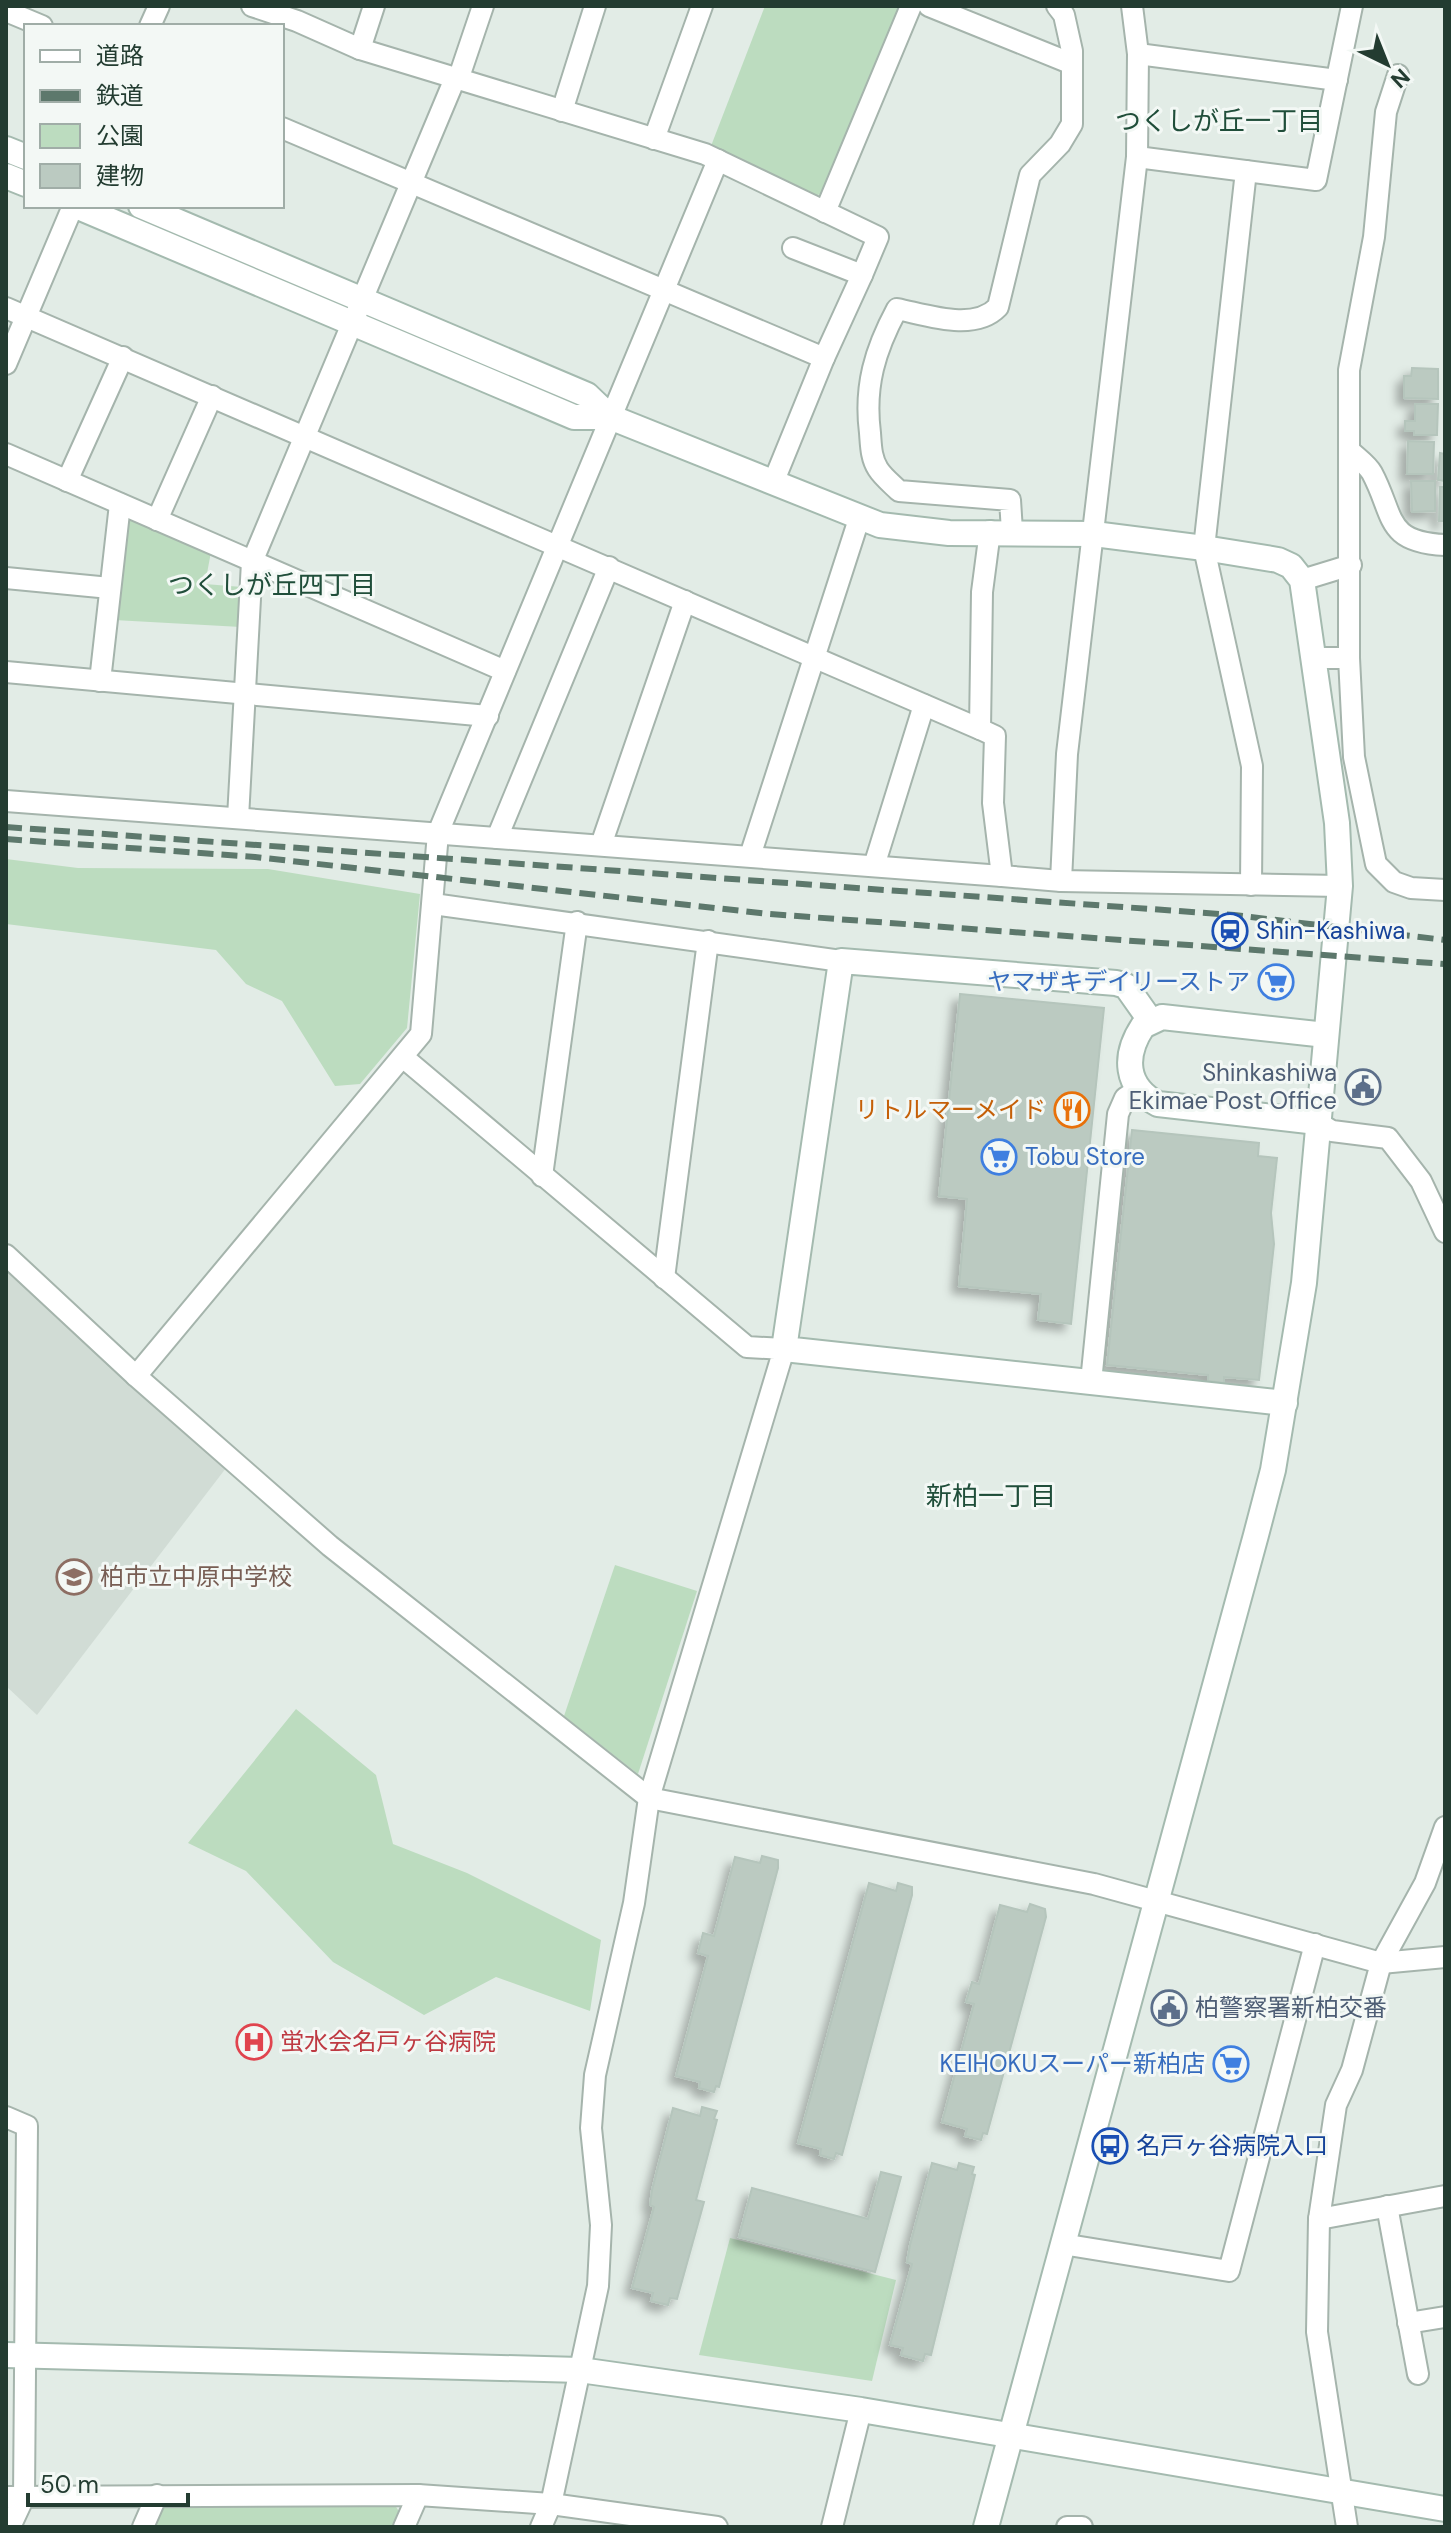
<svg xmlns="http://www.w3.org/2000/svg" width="1451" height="2533" viewBox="0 0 1451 2533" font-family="'DM Sans','Noto Sans JP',sans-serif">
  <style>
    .built { fill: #d1dcd5 }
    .green { fill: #bcdcbf }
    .building { fill: #bbcac1; stroke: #b5c5bc; stroke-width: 2; filter: url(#shadow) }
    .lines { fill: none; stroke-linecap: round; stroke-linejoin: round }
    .street-casing { stroke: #a5b4ac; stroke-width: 24 }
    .secondary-casing { stroke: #a4baaf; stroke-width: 28 }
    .street { stroke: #fff; stroke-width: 20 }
    .secondary { stroke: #fff; stroke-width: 24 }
    .rail { stroke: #5d786c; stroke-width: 6; stroke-dasharray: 16 8; stroke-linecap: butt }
    .labels { text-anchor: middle; stroke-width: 6; stroke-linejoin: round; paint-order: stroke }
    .transit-label { font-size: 24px; fill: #164399; stroke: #f3f8f5; text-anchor: start }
    .shop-label { font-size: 24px; fill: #366cbe; stroke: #f3f8f5; text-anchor: end }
    .service-label { font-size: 24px; fill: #4e5e75; stroke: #f3f8f5; text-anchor: end }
    .food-label { font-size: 24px; fill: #c56008; stroke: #f3f8f5; text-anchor: end }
    .education-label { font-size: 24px; fill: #785e54; stroke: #f3f8f5; text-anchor: start }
    .health-label { font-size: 24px; fill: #be3a42; stroke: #f3f8f5; text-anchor: start }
    .neighbourhood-label { font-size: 26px; fill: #204e3a; stroke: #f3f8f5 }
  </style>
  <defs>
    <filter id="shadow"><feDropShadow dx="-7" dy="7" stdDeviation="4" flood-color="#0004"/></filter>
  </defs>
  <rect width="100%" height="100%" fill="#e2ece6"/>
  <polygon class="built" points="6,1269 226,1468 37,1715 6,1686"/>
  <g class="green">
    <polygon points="765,6 901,6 823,194 811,196 711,146"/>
    <polygon points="132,517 211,552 205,584 242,587 241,627 114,620 124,522"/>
    <polygon points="6,859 78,868 268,869 420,894 407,1028 360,1084 335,1086 282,1001 246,984 216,950 6,924"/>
    <polygon points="615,1565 697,1591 638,1774 564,1716"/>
    <polygon points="296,1709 376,1775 393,1844 467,1873 601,1940 590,2011 496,1977 424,2015 333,1962 246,1871 188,1843"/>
    <polygon points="730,2238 896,2280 872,2381 699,2355"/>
    <polygon points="169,2505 395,2505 401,2515 395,2527 153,2527 161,2510"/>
  </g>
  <g class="building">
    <polygon points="1412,368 1438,369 1438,399 1404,398 1404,376 1411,376"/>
    <polygon points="1415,404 1438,404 1437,435 1414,435 1414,431 1405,431 1405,421 1415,421"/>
    <polygon points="1408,441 1434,442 1433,474 1407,474"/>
    <polygon points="1440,453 1445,454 1445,481 1438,480"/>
    <polygon points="1411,481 1435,481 1435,511 1412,512"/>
    <polygon points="1440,487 1445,487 1445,521 1439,521"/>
    <polygon points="960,994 1104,1008 1071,1324 1038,1320 1041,1294 959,1286 967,1199 939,1196"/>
    <polygon points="1132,1130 1259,1143 1258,1156 1277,1158 1271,1213 1274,1244 1259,1380 1224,1377 1224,1383 1208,1381 1208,1375 1107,1365"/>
    <polygon points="762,1856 778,1860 778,1868 719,2087 716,2086 714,2092 699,2088 700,2082 676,2076 708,1956 698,1953 703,1933 714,1936 735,1857 760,1863"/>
    <polygon points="869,1883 896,1891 898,1883 912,1887 912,1895 842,2155 836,2153 834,2159 820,2155 821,2149 798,2143"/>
    <polygon points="1030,1904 1045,1909 1046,1917 987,2134 983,2133 981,2140 965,2136 967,2129 942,2122 974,2004 966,2002 972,1982 979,1984 1000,1905 1027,1912"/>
    <polygon points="702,2107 717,2111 714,2119 717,2120 696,2200 704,2202 677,2299 670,2298 668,2305 651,2301 653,2293 632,2288 654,2207 650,2205 652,2190 673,2108 700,2116"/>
    <polygon points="932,2163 957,2170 959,2163 974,2167 972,2174 975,2175 931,2355 925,2354 923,2361 901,2355 903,2348 890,2345 912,2264 907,2262 910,2245"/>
    <polygon points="881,2172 901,2177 875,2272 739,2237 752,2188 868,2219"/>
  </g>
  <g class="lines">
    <defs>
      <g id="street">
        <polyline points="252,6 297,21 360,49 705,154 878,237 862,275"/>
        <polyline points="929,6 1070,63"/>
        <polyline points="6,11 42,26"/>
        <polyline points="150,26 159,6"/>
        <polyline points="360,49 374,6"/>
        <polyline points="1138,54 1337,80"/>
        <polyline points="459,77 483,6"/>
        <polyline points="562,111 595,6"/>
        <polyline points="282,128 824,358 773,483"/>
        <polyline points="654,139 702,6"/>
        <polyline points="1137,157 1316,180 1352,6"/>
        <polyline points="1246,171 1204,548 1252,766 1251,885"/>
        <polyline points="825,212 911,6"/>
        <polyline points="793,248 862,275 824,358"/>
        <polyline points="6,308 980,729"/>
        <polyline points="6,364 73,206"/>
        <path d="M1349,450c7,7 18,14 23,23 23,43 12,69 73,72"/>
        <polyline points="6,454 505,671"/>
        <polyline points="67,481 123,357"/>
        <polyline points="157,520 212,396"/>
        <polyline points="990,531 982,592 980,729 995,736 993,803 1002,876 1061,881 1340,886"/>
        <path d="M1012,531l-2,-31 -111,-9c-7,-7 -16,-14 -21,-22 -7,-11 -7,-23 -8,-36 -6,-47 5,-83 27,-124 30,6 77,23 101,-2l32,-132 30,-31 12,-20v-73l-8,-36 -7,-9"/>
        <polyline points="6,578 110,588"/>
        <polyline points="1302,580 1351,565"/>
        <polyline points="1315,658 1349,658 1354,757 1376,864 1394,882 1411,888 1445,890"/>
        <polyline points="1349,658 1349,370 1374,237 1386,112 1398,75"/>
        <polyline points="6,672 488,716"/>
        <polyline points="100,681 120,504"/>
        <polyline points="6,801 1002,876"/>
        <polyline points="238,818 252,562 456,76"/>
        <polyline points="497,838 609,567"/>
        <polyline points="601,845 685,601"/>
        <polyline points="750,856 859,519"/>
        <polyline points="874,866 924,705"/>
        <polyline points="1061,881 1067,754 1137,157 1138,54 1132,6"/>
        <polyline points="433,904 841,961"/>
        <polyline points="404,1058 747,1347 784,1349 649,1798 634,1903 595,2075 591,2128 601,2225 598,2286 551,2504 541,2527"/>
        <polyline points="1317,1122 1332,1131 1388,1138 1421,1181 1445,1232"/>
        <polyline points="542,1176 577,922"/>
        <polyline points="6,1255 136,1376 330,1546 649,1798 1094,1884 1381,1963 1445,1957"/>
        <polyline points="664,1278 708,941"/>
        <polyline points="136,1376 421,1034 438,833 718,160"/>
        <polyline points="1091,1382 1118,1114 1125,1098 1137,1090"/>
        <polyline points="6,2117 27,2126 24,2497 10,2527"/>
        <polyline points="1387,2206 1418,2374"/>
        <polyline points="1319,2219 1445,2196"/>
        <polyline points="1062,2244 1229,2271 1315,1944"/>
        <polyline points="1408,2323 1445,2317"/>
        <polyline points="6,2497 418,2495 551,2504 717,2527"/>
        <polyline points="143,2527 157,2495"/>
        <polyline points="404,2527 418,2495"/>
        <polyline points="832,2527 861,2410"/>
        <polyline points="1067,2527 1082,2527"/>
        <polyline points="1347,2527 1317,2332 1319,2219 1336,2105 1352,2070 1381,1963 1425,1883 1445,1827"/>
      </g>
      <g id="secondary">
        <polyline points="6,149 26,157"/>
        <polyline points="6,176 26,184"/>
        <polyline points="76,206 574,417 610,417 880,525 949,533 1094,534 1204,548 1278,560 1291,566 1302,580 1337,823 1340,886 1304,1283 1273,1470 1256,1535 986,2527"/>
        <polyline points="141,206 587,395 610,417"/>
        <polyline points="1150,1020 1126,986 1116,983 841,961 784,1349 1285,1403"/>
        <path d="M1317,1122l-159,-18c-33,-17 -35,-48 -15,-78l19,-9 164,18"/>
        <polyline points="6,2355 580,2370 861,2410 1445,2509"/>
      </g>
    </defs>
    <use href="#street" class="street-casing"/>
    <use href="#secondary" class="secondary-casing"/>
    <use href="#street" class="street"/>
    <use href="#secondary" class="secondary"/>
    <g class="rail">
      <polyline points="6,827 1234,915 1445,940"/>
      <polyline points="6,839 255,857 769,914 1445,964"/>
    </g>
  </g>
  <defs>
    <symbol id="station-ring" viewBox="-11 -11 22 22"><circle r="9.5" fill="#f3f8f5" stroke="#1a4fb4" stroke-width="1.5"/><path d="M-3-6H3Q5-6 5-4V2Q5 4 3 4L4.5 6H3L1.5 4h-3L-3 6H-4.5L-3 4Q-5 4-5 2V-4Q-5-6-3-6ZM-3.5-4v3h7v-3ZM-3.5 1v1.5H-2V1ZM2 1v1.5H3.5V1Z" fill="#1a4fb4"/></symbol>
    <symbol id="supermarket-ring" viewBox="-11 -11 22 22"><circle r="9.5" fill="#f3f8f5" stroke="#3f7fe0" stroke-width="1.5"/><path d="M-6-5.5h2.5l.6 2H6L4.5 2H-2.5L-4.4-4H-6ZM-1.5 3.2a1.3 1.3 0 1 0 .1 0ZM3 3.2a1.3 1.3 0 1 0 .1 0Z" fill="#3f7fe0"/></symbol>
    <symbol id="civic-ring" viewBox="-11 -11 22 22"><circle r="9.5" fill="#f3f8f5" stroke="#5c6f8a" stroke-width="1.5"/><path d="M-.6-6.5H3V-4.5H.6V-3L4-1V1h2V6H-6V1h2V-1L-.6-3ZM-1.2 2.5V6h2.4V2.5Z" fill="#5c6f8a"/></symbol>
    <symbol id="restaurant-ring" viewBox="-11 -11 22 22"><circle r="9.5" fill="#f3f8f5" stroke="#e8710a" stroke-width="1.5"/><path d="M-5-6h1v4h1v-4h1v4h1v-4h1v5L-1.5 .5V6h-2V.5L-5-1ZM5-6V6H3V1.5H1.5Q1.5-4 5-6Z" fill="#e8710a"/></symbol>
    <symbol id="school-ring" viewBox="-11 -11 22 22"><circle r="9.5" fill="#f3f8f5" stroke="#8d6e63" stroke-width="1.5"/><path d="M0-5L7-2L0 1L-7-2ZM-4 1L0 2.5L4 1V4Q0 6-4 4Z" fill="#8d6e63"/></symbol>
    <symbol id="hospital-ring" viewBox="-11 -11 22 22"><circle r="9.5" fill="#f3f8f5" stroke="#e0444e" stroke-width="1.5"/><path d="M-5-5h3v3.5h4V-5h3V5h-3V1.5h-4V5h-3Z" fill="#e0444e"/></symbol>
    <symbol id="bus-ring" viewBox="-11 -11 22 22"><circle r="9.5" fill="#f3f8f5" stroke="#1a4fb4" stroke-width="1.5"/><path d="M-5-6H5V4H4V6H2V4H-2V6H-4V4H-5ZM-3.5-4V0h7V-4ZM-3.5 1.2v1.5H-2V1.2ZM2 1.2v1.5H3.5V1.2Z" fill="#1a4fb4"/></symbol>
  </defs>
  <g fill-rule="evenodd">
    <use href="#station-ring" x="1210" y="911" width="40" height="40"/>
    <use href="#supermarket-ring" x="1256" y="962" width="40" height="40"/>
    <use href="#civic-ring" x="1343" y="1067" width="40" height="40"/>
    <use href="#restaurant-ring" x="1052" y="1090" width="40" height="40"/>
    <use href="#supermarket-ring" x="979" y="1137" width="40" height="40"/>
    <use href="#school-ring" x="54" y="1557" width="40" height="40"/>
    <use href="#civic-ring" x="1149" y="1988" width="40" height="40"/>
    <use href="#hospital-ring" x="234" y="2022" width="40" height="40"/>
    <use href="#supermarket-ring" x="1211" y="2044" width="40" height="40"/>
    <use href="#bus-ring" x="1090" y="2126" width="40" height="40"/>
  </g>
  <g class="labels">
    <g class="transit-label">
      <text x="1256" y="939">Shin-Kashiwa</text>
      <text x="1136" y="2154">名戸ヶ谷病院入口</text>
    </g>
    <g class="shop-label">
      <text x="1250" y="990">ヤマザキデイリーストア</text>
      <text x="1025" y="1165" text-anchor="start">Tobu Store</text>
      <text x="1205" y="2072">KEIHOKUスーパー新柏店</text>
    </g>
    <g class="service-label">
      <text x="1337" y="1081">Shinkashiwa<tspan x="1337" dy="28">Ekimae Post Office</tspan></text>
      <text x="1195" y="2016" text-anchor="start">柏警察署新柏交番</text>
    </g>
    <g class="food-label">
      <text x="1046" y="1118">リトルマーメイド</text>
    </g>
    <g class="education-label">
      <text x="100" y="1585">柏市立中原中学校</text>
    </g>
    <g class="health-label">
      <text x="280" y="2050">蛍水会名戸ヶ谷病院</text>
    </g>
    <g class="neighbourhood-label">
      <text x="1219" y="130">つくしが丘一丁目</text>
      <text x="272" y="594">つくしが丘四丁目</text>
      <text x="991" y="1505">新柏一丁目</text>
    </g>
  </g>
  <rect width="1451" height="2533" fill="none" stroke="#233c31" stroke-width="16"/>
  <rect x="24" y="24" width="260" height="184" fill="#f3f8f5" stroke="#a0ada7" stroke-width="2"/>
  <rect x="40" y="50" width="40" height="12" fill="#ffffff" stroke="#a0ada7" stroke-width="2"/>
  <text x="96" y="64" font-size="24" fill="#233c31">道路</text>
  <rect x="40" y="90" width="40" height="12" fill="#5d786c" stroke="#a0ada7" stroke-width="2"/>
  <text x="96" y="104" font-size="24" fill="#233c31">鉄道</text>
  <rect x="40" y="124" width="40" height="24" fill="#bcdcbf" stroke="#a0ada7" stroke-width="2"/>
  <text x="96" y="144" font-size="24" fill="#233c31">公園</text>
  <rect x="40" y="164" width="40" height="24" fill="#bbcac1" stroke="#a0ada7" stroke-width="2"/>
  <text x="96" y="184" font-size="24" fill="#233c31">建物</text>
  <g transform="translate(1387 64) rotate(137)" stroke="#f3f8f5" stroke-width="6" paint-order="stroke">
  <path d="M0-6L14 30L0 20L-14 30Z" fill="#233c31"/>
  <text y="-12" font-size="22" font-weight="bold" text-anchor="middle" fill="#233c31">N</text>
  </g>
  <path d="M28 2493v12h160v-12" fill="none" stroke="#233c31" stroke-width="4"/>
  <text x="40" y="2493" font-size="24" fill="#233c31" stroke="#f3f8f5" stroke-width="6" paint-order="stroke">50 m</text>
</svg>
